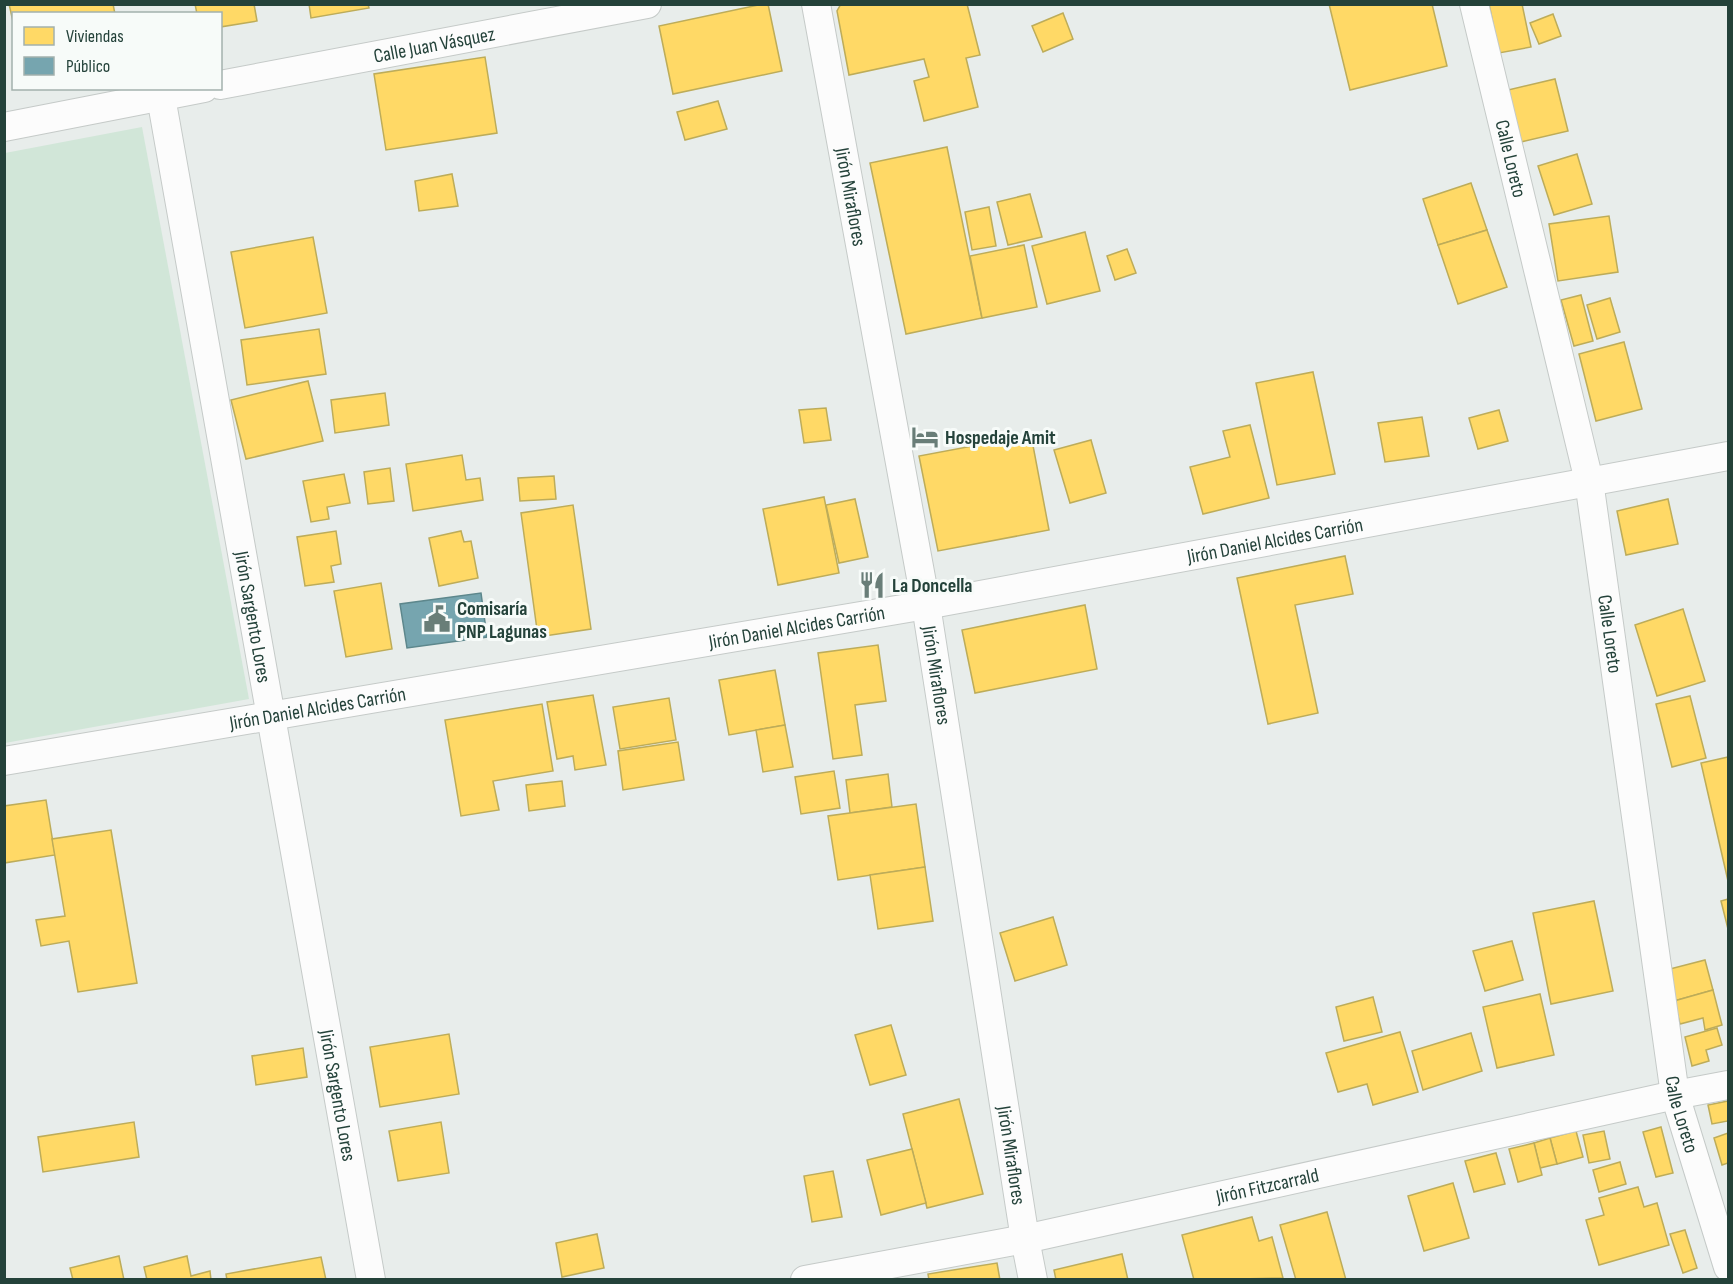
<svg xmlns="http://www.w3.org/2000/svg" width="1733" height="1284" viewBox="0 0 1733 1284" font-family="'Sofia Sans Condensed',sans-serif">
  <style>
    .green { fill: #d1e6d8 }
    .homes { fill: #ffd966; stroke: #bdac59; stroke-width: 1.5 }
    .public { fill: #76a5af; stroke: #5d878c; stroke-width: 1.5 }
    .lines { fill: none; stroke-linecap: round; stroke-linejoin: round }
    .street-casing { stroke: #c5cac8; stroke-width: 30 }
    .street { stroke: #fcfcfc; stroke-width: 28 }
    .labels { text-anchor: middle; stroke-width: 6; stroke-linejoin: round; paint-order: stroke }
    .street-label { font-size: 20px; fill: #24423a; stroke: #f7fbf9 }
    .poi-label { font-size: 20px; font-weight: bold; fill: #24423a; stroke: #f7fbf9; text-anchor: start }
  </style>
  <rect width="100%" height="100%" fill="#e8edeb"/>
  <polygon class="green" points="142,127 249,699 5,743 5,153"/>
  <g class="homes">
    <polygon points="9,4 113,4 115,14 14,14 14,26"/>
    <polygon points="195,4 254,4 257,21 220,27 220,14 197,14"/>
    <polygon points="309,4 368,4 369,8 311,18"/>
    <polygon points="763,4 768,4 782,71 673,94 659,26"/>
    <polygon points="841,4 967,4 980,55 966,58 978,107 924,121 914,81 929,77 924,59 849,75 837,11"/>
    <polygon points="1329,4 1432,4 1447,66 1350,90"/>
    <polygon points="1489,4 1522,4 1531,47 1499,53"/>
    <polygon points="1063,13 1073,39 1043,52 1032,26"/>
    <polygon points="1553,14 1561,36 1539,44 1530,23"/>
    <polygon points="485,57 497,133 386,150 374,74"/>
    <polygon points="1555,79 1568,131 1521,142 1508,90"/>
    <polygon points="718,101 727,129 685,140 677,112"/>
    <polygon points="947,147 982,318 906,334 870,163"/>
    <polygon points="1577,154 1592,204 1554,215 1538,166"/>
    <polygon points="452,174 458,206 419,211 415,181"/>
    <polygon points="1471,183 1487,230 1438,245 1423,199"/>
    <polygon points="1030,194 1042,237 1008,245 997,202"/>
    <polygon points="989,207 996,246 972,250 965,212"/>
    <polygon points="1609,216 1618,272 1558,281 1549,224"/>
    <polygon points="1487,230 1507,287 1458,304 1438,245"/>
    <polygon points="1085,232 1100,291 1047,304 1032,246"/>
    <polygon points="313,237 327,313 245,328 231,252"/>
    <polygon points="1024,245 1037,307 982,318 970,256"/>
    <polygon points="1127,249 1136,273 1115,280 1107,256"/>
    <polygon points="1581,295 1593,341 1574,346 1561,300"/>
    <polygon points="1610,298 1620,332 1597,339 1587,305"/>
    <polygon points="319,329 326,374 247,385 241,340"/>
    <polygon points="1624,342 1642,409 1596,421 1579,354"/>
    <polygon points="1313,372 1335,474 1277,485 1256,383"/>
    <polygon points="308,381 323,441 246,459 231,400"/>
    <polygon points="385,393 389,425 335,433 331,400"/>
    <polygon points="826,408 831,440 804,443 799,410"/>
    <polygon points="1499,410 1508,441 1478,449 1469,418"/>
    <polygon points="1422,417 1429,456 1385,462 1378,423"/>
    <polygon points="1250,425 1269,498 1203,514 1190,467 1230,457 1223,431"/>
    <polygon points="1031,435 1049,530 938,551 919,456"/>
    <polygon points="1091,440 1106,493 1070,503 1054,450"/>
    <polygon points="462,455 466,480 480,478 483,500 413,511 406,464"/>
    <polygon points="390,468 394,501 368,504 364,472"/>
    <polygon points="344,474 350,503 327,507 329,519 311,522 303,481"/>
    <polygon points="554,476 556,499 520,501 518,478"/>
    <polygon points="824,497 839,573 778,585 763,509"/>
    <polygon points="855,499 868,557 839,563 826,505"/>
    <polygon points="1668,499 1678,544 1626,555 1617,511"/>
    <polygon points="573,505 591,629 538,637 521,513"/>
    <polygon points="336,531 341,564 331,566 334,582 305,586 297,537"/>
    <polygon points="461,531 464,542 471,541 478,578 439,586 429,538"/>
    <polygon points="1345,556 1353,594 1295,605 1318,713 1268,724 1237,578"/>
    <polygon points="381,583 392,649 346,657 334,591"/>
    <polygon points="1085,605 1097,669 975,693 962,630"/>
    <polygon points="1683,609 1705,681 1657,696 1635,625"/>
    <polygon points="878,645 886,701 855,705 862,755 833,759 818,653"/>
    <polygon points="775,670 785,725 729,735 719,680"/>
    <polygon points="593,695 606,765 575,770 573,756 557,759 547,702"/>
    <polygon points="1690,696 1706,758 1672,767 1656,704"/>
    <polygon points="669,698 676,740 620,749 613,707"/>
    <polygon points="542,704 553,771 493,781 499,810 461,816 445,720"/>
    <polygon points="785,725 793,767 763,772 756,730"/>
    <polygon points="678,742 684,780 623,790 618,751"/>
    <polygon points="1728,757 1728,881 1701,763"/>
    <polygon points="834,771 840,808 801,814 795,777"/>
    <polygon points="888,774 892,807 850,813 846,780"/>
    <polygon points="562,781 565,806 529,811 526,785"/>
    <polygon points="46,800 55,855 4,863 4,806"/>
    <polygon points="916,804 925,867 838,880 828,816"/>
    <polygon points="111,830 137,983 78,992 69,941 41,946 36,920 65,916 52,839"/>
    <polygon points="925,867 933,921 878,929 870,875"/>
    <polygon points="1728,899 1728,929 1721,901"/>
    <polygon points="1594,901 1613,991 1551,1004 1533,913"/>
    <polygon points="1053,917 1067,965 1015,981 1000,933"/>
    <polygon points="1512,941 1523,980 1485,991 1473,951"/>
    <polygon points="1705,960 1713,990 1674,1001 1666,970"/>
    <polygon points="1713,990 1722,1025 1705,1030 1703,1018 1680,1024 1674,1001"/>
    <polygon points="1540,994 1554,1055 1497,1068 1483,1007"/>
    <polygon points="1373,997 1382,1032 1344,1041 1336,1007"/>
    <polygon points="891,1025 906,1075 870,1085 855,1035"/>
    <polygon points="1717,1028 1722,1045 1706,1050 1709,1061 1692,1066 1685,1037"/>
    <polygon points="1400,1032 1418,1092 1373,1105 1367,1084 1338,1092 1326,1053"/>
    <polygon points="1471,1033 1482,1071 1423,1090 1412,1051"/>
    <polygon points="449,1034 459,1094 380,1107 370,1047"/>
    <polygon points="303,1048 307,1077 256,1085 252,1056"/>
    <polygon points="959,1099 983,1194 927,1208 903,1114"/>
    <polygon points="1728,1101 1728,1121 1712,1124 1708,1105"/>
    <polygon points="134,1122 139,1157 43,1172 38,1137"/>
    <polygon points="441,1122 449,1173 398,1181 389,1131"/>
    <polygon points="1661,1127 1673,1173 1656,1177 1643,1132"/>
    <polygon points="1576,1131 1583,1157 1557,1164 1550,1138"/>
    <polygon points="1604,1131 1610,1159 1589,1163 1583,1135"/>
    <polygon points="1728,1133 1728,1163 1722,1165 1714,1138"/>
    <polygon points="1550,1138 1557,1164 1540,1168 1534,1143"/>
    <polygon points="1534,1143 1542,1175 1518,1182 1509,1149"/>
    <polygon points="912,1149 926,1203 881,1215 867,1160"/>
    <polygon points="1496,1153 1505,1184 1474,1192 1465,1161"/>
    <polygon points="1620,1162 1626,1184 1599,1192 1593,1170"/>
    <polygon points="833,1171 842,1217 812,1222 804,1176"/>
    <polygon points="1453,1183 1469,1238 1424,1251 1408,1196"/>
    <polygon points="1638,1187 1644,1207 1657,1203 1669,1245 1599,1265 1586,1220 1604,1215 1599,1198"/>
    <polygon points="1327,1212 1346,1280 1296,1280 1280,1225"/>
    <polygon points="1252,1217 1259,1241 1272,1237 1283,1278 1194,1280 1182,1235"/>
    <polygon points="1685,1230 1697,1268 1683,1273 1670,1234"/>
    <polygon points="597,1234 604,1268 562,1277 556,1243"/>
    <polygon points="1122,1254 1128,1280 1056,1280 1054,1270"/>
    <polygon points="119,1256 124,1280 73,1280 70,1268"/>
    <polygon points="187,1256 191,1276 210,1271 211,1280 147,1280 144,1267"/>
    <polygon points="321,1257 326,1280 227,1280 226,1274"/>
    <polygon points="997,1263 1000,1280 929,1280 928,1274"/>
  </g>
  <polygon class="public" points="481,593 487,637 407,648 400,604"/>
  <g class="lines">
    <defs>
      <g id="street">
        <path id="s1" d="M816,4l110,601 99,634 8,41"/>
        <path id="s2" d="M1474,4l115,477 86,614 53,172"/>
        <path id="s3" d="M220,85l427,-81"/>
        <path id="s4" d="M161,97l210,1183"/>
        <polyline points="4,127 204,88"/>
        <path id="s5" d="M4,761l922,-156 802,-149"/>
        <path id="s6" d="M805,1280l220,-41 650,-144 53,-10"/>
      </g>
    </defs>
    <use href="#street" class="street-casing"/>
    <use href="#street" class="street"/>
  </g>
  <defs>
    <symbol id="hotel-bare" viewBox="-9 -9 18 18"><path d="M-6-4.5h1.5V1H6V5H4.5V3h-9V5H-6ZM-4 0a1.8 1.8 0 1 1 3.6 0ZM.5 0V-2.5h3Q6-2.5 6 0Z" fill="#697e78" stroke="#f7fbf9" stroke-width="2.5" paint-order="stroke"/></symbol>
    <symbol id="restaurant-bare" viewBox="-9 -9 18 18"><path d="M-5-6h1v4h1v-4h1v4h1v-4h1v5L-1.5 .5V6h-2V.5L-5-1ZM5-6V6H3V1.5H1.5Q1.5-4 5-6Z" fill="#697e78" stroke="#f7fbf9" stroke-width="2.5" paint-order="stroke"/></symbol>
    <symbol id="civic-bare" viewBox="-9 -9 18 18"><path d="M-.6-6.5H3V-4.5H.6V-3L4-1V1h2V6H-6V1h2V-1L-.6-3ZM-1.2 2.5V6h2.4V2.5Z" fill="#697e78" stroke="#f7fbf9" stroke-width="2.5" paint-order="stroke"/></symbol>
  </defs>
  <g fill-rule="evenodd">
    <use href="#hotel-bare" x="906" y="418" width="38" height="38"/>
    <use href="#restaurant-bare" x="853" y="566" width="38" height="38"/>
    <use href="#civic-bare" x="418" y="600" width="38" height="38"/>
  </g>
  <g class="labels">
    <g class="street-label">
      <text dy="7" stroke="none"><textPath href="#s3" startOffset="218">Calle Juan Vásquez</textPath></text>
      <text dy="7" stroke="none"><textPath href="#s2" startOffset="159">Calle Loreto</textPath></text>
      <text dy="7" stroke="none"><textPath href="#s1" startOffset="196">Jirón Miraflores</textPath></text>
      <text dy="7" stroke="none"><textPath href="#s5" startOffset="1290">Jirón Daniel Alcides Carrión</textPath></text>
      <text dy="7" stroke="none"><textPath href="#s4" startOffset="528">Jirón Sargento Lores</textPath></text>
      <text dy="7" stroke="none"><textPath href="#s5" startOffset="804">Jirón Daniel Alcides Carrión</textPath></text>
      <text dy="7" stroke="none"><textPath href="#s2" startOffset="645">Calle Loreto</textPath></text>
      <text dy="7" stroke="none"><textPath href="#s1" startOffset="682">Jirón Miraflores</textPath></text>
      <text dy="7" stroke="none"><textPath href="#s5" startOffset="318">Jirón Daniel Alcides Carrión</textPath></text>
      <text dy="7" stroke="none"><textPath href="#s4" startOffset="1014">Jirón Sargento Lores</textPath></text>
      <text dy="7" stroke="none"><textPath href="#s2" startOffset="1131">Calle Loreto</textPath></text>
      <text dy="7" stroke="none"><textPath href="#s1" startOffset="1168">Jirón Miraflores</textPath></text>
      <text dy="7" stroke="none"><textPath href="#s6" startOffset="472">Jirón Fitzcarrald</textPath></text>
    </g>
    <g class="poi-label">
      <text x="945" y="444">Hospedaje Amit</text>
      <text x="892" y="592">La Doncella</text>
      <text x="457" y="615">Comisaría<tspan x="457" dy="23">PNP Lagunas</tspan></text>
    </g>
  </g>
  <rect width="1733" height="1284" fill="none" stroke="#24423a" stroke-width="12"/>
  <rect x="12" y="12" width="210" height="78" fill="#f7fbf9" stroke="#a3b1ad" stroke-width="1.5"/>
  <rect x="24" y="27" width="30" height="18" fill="#ffd966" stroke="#a3b1ad" stroke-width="1.5"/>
  <text x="66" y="42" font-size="18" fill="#24423a">Viviendas</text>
  <rect x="24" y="57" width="30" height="18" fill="#76a5af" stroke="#a3b1ad" stroke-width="1.5"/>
  <text x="66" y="72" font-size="18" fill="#24423a">Público</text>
</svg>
